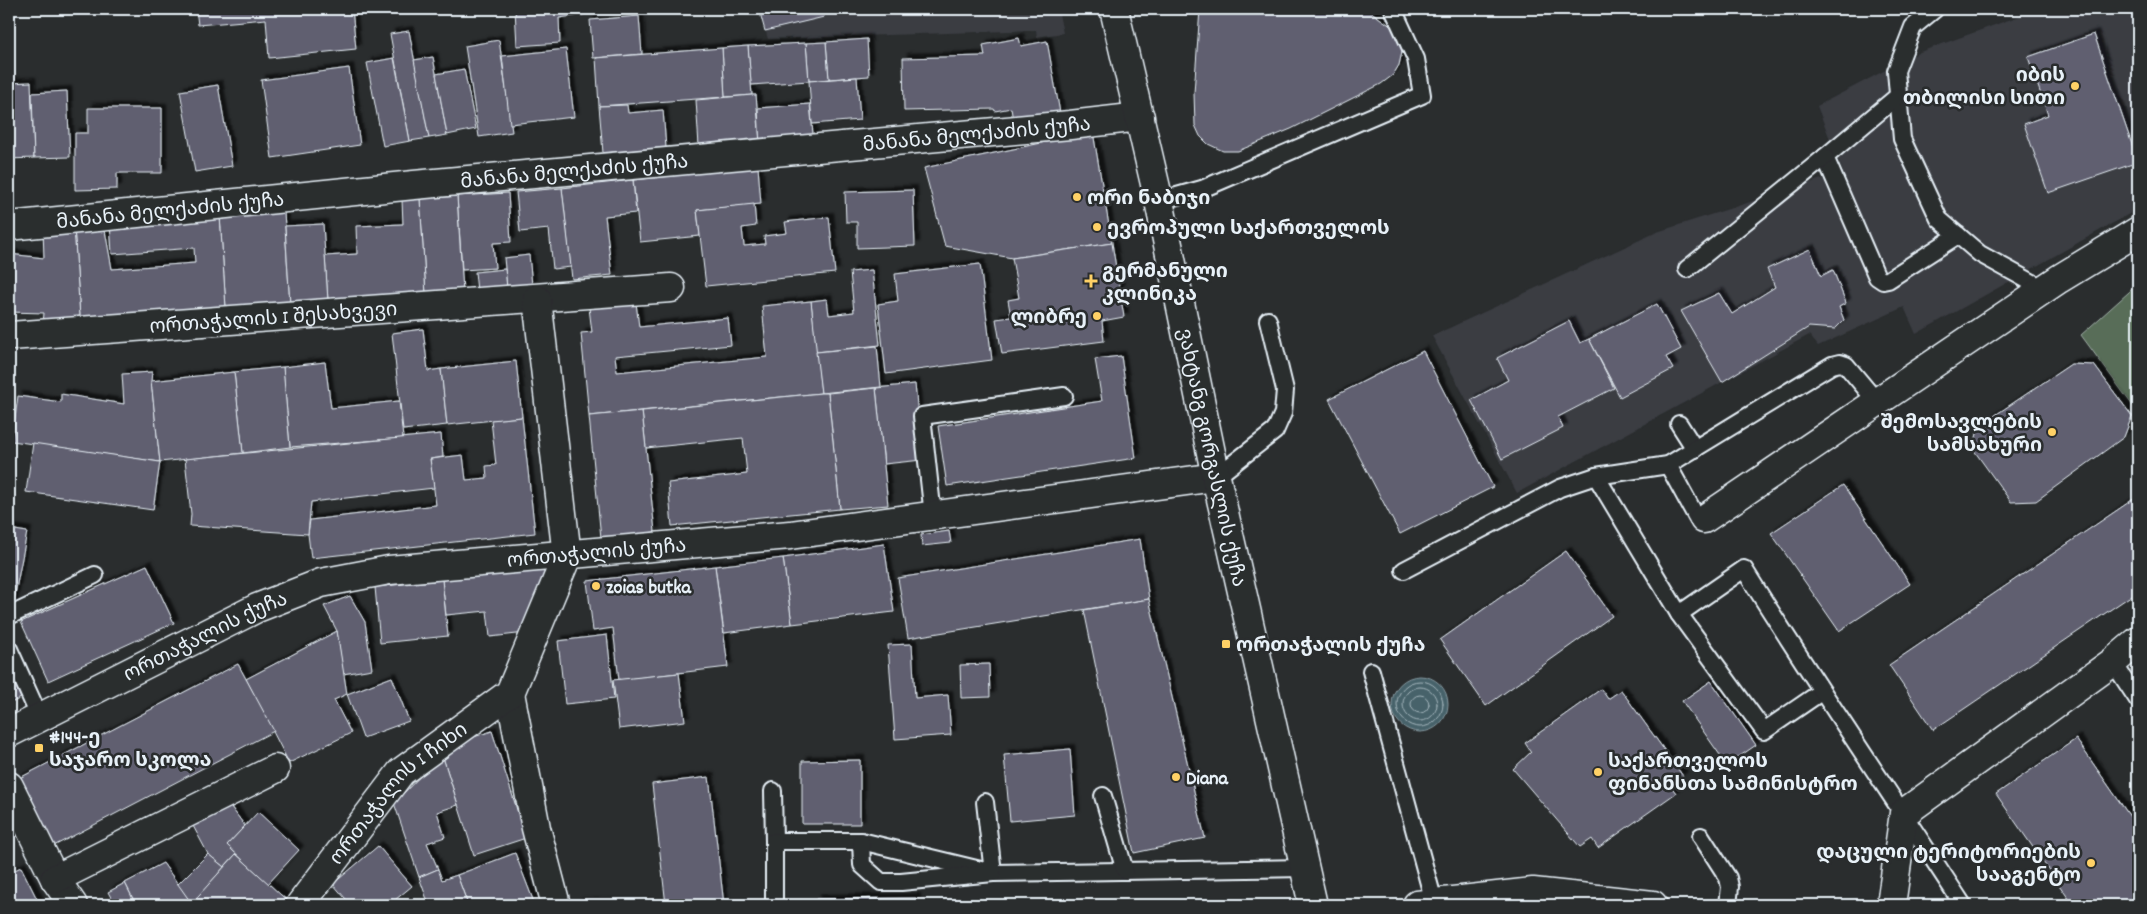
<svg xmlns="http://www.w3.org/2000/svg" width="2147" height="914" viewBox="0 0 2147 914" font-family="Dekko,'Noto Sans Georgian',sans-serif">
  <style>
    .built { fill: #3a3c42 }
    .green { fill: #586d58; stroke: #a0afa8 }
    .water { fill: #46626a; stroke: #879ba3 }
    .lines { fill: none; stroke-linecap: round; stroke-linejoin: round }
    .shore { stroke: #a7b8bf; stroke-width: 1 }
    .building { fill: #605e6f; stroke: #e8f1f8; filter: url(#shadow) }
    .lane-casing { stroke: #e8f1f8; stroke-width: 20 }
    .street-casing { stroke: #e8f1f8; stroke-width: 31 }
    .secondary-casing { stroke: #e8f1f8; stroke-width: 31 }
    .lane { stroke: #2a2d2e; stroke-width: 16 }
    .street { stroke: #2a2d2e; stroke-width: 28 }
    .secondary { stroke: #2a2d2e; stroke-width: 28 }
    .poi-dot { fill: #ffd166; stroke: #2a2d2e; stroke-width: 2 }
    .labels { text-anchor: middle; stroke-width: 5; stroke-linejoin: round; paint-order: stroke }
    .poi-label { font-size: 20px; font-weight: bold; fill: #e8f1f8; stroke: #2a2d2e; text-anchor: start }
    .street-label { font-size: 20px; fill: #e8f1f8; stroke: #2a2d2e }
  </style>
  <defs>
    <filter id="shadow"><feDropShadow dx="4.5" dy="-4.5" stdDeviation="1" flood-color="#0009"/></filter>
  </defs>
  <rect width="100%" height="100%" fill="#2a2d2e"/>
  <filter id="ink" filterUnits="userSpaceOnUse"><feTurbulence type="fractalNoise" baseFrequency=".02" numOctaves="2"/><feDisplacementMap in="SourceGraphic" scale="10" xChannelSelector="R" yChannelSelector="G"/><feConvolveMatrix kernelMatrix="1 2 1 2 8 2 1 2 1" color-interpolation-filters="sRGB"/></filter>
  <g filter="url(#ink)">
    <g class="built">
      <polygon points="759,9 1058,9 1063,33 1037,37 1036,30 768,39"/>
      <polygon points="2039,9 2130,9 2138,34 2138,209 1916,334 1904,307 1818,346 1809,335 1517,493 1432,336 1657,232 1843,172 1817,106 1920,52"/>
    </g>
    <polygon class="green" points="2138,284 2138,413 2081,335"/>
    <circle class="water" cx="1420" cy="704" r="28"/>
    <g class="lines">
      <g class="shore">
        <circle cx="1420" cy="704" r="23"/>
        <circle cx="1420" cy="704" r="17"/>
        <circle cx="1420" cy="704" r="9"/>
      </g>
    </g>
    <g class="building">
      <polygon points="196,9 352,9 356,49 269,58 266,19 198,25"/>
      <polygon points="515,9 596,9 596,13 559,18 560,43 517,46"/>
      <polygon points="759,9 822,9 824,17 765,31"/>
      <polygon points="1200,9 1367,9 1392,27 1399,39 1402,52 1399,65 1393,75 1381,84 1291,129 1238,151 1223,151 1208,144 1200,136 1195,125 1194,93"/>
      <polygon points="639,16 642,54 593,58 590,20"/>
      <polygon points="409,31 429,138 410,141 390,34"/>
      <polygon points="2094,34 2138,162 2048,193 2024,124 2048,115 2028,57"/>
      <polygon points="1019,38 1021,46 1047,41 1060,113 1013,121 1011,108 995,111 994,109 904,111 903,58 985,56 983,45"/>
      <polygon points="867,39 869,76 829,79 826,42"/>
      <polygon points="499,40 512,132 479,137 465,46"/>
      <polygon points="826,42 829,79 809,81 806,43"/>
      <polygon points="806,43 809,81 751,85 748,46"/>
      <polygon points="748,46 752,95 725,97 722,48"/>
      <polygon points="722,48 725,97 599,106 596,58"/>
      <polygon points="566,49 574,117 510,124 502,56"/>
      <polygon points="433,57 447,135 429,138 414,60"/>
      <polygon points="394,58 410,141 383,146 367,63"/>
      <polygon points="349,68 360,145 272,158 261,80"/>
      <polygon points="464,69 476,129 447,135 436,74"/>
      <polygon points="857,77 860,120 812,124 809,81"/>
      <polygon points="31,82 34,158 9,159 9,83"/>
      <polygon points="218,85 232,166 195,172 180,91"/>
      <polygon points="67,91 70,157 34,158 32,93"/>
      <polygon points="752,95 756,95 760,142 699,146 696,100"/>
      <polygon points="810,104 814,144 760,148 758,108"/>
      <polygon points="627,105 628,113 663,110 666,148 603,153 599,106"/>
      <polygon points="88,108 162,108 162,173 117,173 117,189 75,190 75,133 88,133"/>
      <polygon points="1093,132 1112,243 1012,258 945,246 924,168"/>
      <polygon points="758,167 761,204 697,210 700,236 640,242 633,180"/>
      <polygon points="633,180 636,213 605,216 612,275 572,279 562,188"/>
      <polygon points="562,188 571,267 553,269 549,229 520,232 516,192"/>
      <polygon points="913,190 915,246 857,248 857,222 846,222 845,192"/>
      <polygon points="508,193 511,242 493,243 495,268 462,270 457,196"/>
      <polygon points="457,196 463,292 426,295 420,199"/>
      <polygon points="420,199 426,295 328,301 325,256 357,254 356,226 403,224 402,200"/>
      <polygon points="754,204 756,226 742,228 744,246 765,244 764,236 787,233 785,222 829,217 835,273 706,286 697,210"/>
      <polygon points="284,212 290,304 226,308 220,216"/>
      <polygon points="220,216 226,308 80,317 74,227 104,225 112,269 195,263 194,248 112,254 110,223"/>
      <polygon points="323,224 328,301 290,304 285,226"/>
      <polygon points="74,227 80,317 43,324 44,313 9,312 9,254 44,258 43,229"/>
      <polygon points="1112,243 1124,317 1102,321 1104,341 1002,354 996,319 1011,317 1008,300 1019,298 1012,258"/>
      <polygon points="1810,249 1821,276 1833,270 1846,303 1839,307 1844,320 1835,329 1809,327 1722,382 1681,311 1719,293 1732,314 1775,287 1767,269"/>
      <polygon points="529,255 532,285 507,288 504,258"/>
      <polygon points="980,264 992,360 886,374 878,304 898,301 895,274"/>
      <polygon points="505,269 507,288 477,291 475,272"/>
      <polygon points="872,270 880,345 816,352 811,301 827,299 829,315 854,312 850,272"/>
      <polygon points="811,301 821,393 589,416 581,333 592,332 589,308 636,303 639,327 728,318 731,345 615,356 617,372 767,357 762,306"/>
      <polygon points="1657,304 1681,349 1666,357 1673,369 1620,397 1589,339"/>
      <polygon points="1569,321 1580,343 1589,339 1614,388 1558,417 1563,428 1502,459 1471,400 1508,380 1497,358"/>
      <polygon points="423,329 428,371 441,369 447,425 403,430 392,333"/>
      <polygon points="877,346 881,387 821,393 816,352"/>
      <polygon points="1423,351 1493,487 1400,534 1329,399"/>
      <polygon points="1121,356 1136,458 947,486 938,426 1102,401 1095,359"/>
      <polygon points="516,361 522,417 447,425 441,369"/>
      <polygon points="325,362 331,408 399,401 403,438 290,447 283,367"/>
      <polygon points="2071,364 2094,365 2132,416 2124,437 2036,501 2011,502 1973,449 1979,426"/>
      <polygon points="283,367 290,447 243,453 234,372"/>
      <polygon points="152,372 151,381 160,462 12,441 18,396 61,402 61,394 124,404 122,374"/>
      <polygon points="234,372 243,453 160,462 151,381"/>
      <polygon points="915,384 922,460 884,464 876,388"/>
      <polygon points="876,388 888,505 840,509 828,393"/>
      <polygon points="821,393 828,393 840,509 672,526 668,483 747,474 743,438 646,448 642,411"/>
      <polygon points="642,411 655,532 601,538 589,416"/>
      <polygon points="522,417 535,533 311,558 308,534 310,520 436,505 430,459 463,455 466,480 487,478 486,466 496,465 491,420"/>
      <polygon points="441,434 443,457 430,459 434,488 311,502 308,534 190,526 191,514 185,459"/>
      <polygon points="33,443 160,462 153,510 26,492"/>
      <polygon points="1843,485 1910,584 1839,631 1771,533"/>
      <polygon points="2138,496 2138,591 1933,730 1889,665"/>
      <polygon points="9,529 27,532 12,610 9,610"/>
      <polygon points="949,531 951,543 922,546 921,535"/>
      <polygon points="1140,539 1149,599 908,638 898,578"/>
      <polygon points="884,544 894,612 792,624 783,558"/>
      <polygon points="1566,551 1612,616 1486,706 1440,640"/>
      <polygon points="783,558 792,624 724,633 715,566"/>
      <polygon points="147,565 174,623 48,681 21,622"/>
      <polygon points="715,566 728,667 619,680 613,628 593,631 587,581"/>
      <polygon points="559,568 535,632 490,637 487,611 446,615 442,580"/>
      <polygon points="442,580 448,636 380,643 375,587"/>
      <polygon points="350,596 365,622 372,669 343,674 337,631 324,606"/>
      <polygon points="1149,599 1205,838 1134,853 1084,610"/>
      <polygon points="337,631 347,694 334,700 351,733 289,763 246,679"/>
      <polygon points="607,635 614,699 565,704 558,641"/>
      <polygon points="912,644 915,698 948,695 951,735 895,739 888,645"/>
      <polygon points="238,664 274,731 48,849 12,782"/>
      <polygon points="989,664 990,697 961,698 960,665"/>
      <polygon points="9,671 21,698 9,704"/>
      <polygon points="679,673 685,721 619,729 613,680"/>
      <polygon points="392,677 409,721 363,738 347,694"/>
      <polygon points="1711,681 1756,745 1727,765 1682,701"/>
      <polygon points="1601,689 1608,699 1621,690 1683,776 1670,785 1676,793 1598,848 1592,839 1580,847 1513,769 1531,752 1525,743"/>
      <polygon points="492,731 526,838 474,855 440,748"/>
      <polygon points="2076,739 2133,821 2138,818 2138,905 2073,905 1996,794"/>
      <polygon points="1070,749 1075,815 1010,821 1004,755"/>
      <polygon points="442,754 458,805 437,812 445,837 427,843 438,869 419,877 394,803"/>
      <polygon points="860,760 860,824 802,824 802,761"/>
      <polygon points="709,777 724,905 666,905 652,784"/>
      <polygon points="231,807 245,826 227,845 236,854 224,867 208,854 192,824"/>
      <polygon points="258,812 299,850 268,884 227,845"/>
      <polygon points="378,846 412,886 389,905 351,905 333,884"/>
      <polygon points="515,853 535,905 468,905 457,875"/>
      <polygon points="208,854 224,867 192,904 177,885"/>
      <polygon points="236,854 292,905 190,905"/>
      <polygon points="163,863 192,904 190,905 136,905 125,883"/>
      <polygon points="21,867 40,905 9,905 9,873"/>
      <polygon points="438,869 442,880 457,875 468,905 429,905 419,877"/>
      <polygon points="125,883 136,905 115,905 108,892"/>
      <polygon points="916,898 916,905 816,905 816,899"/>
      <polygon points="577,903 648,904 648,905 577,905"/>
    </g>
    <g class="lines">
      <defs>
        <g id="lane">
          <polyline points="1935,9 1913,27 1896,71 1902,139 1939,219 1980,254 2044,289"/>
          <polyline points="1898,96 1825,157 1877,277 1883,281 1888,280 1958,235"/>
          <polyline points="1159,201 1202,189 1422,95 1416,59 1393,9"/>
          <polyline points="1687,269 1825,157"/>
          <polyline points="1679,424 1695,449"/>
          <polyline points="1668,465 1697,518 1704,519"/>
          <polyline points="1596,476 1679,614 1764,731 1821,692"/>
          <polyline points="1216,477 1275,431 1283,413 1285,390 1268,320"/>
          <polyline points="933,516 922,416 1064,396"/>
          <polyline points="1404,570 1560,488 1596,476 1668,465 1832,365 1840,363 1846,365 1877,402"/>
          <path d="M1679,614l65,-45c71,114 146,224 219,336"/>
          <polyline points="9,616 95,575"/>
          <polyline points="9,649 40,718"/>
          <polyline points="2113,662 2138,700"/>
          <polyline points="1371,671 1434,902"/>
          <polyline points="773,791 774,841 861,841 993,873 1304,868"/>
          <polyline points="1103,796 1125,871"/>
          <polyline points="1701,836 1728,878 1730,887 1728,905"/>
          <polyline points="861,841 862,865 881,882 901,882 993,873 985,802"/>
          <polyline points="774,904 774,841"/>
        </g>
        <g id="street">
          <path id="s1" d="M9,226l405,-41 656,-60 70,-8"/>
          <path id="s2" d="M10,336l661,-48"/>
          <polyline points="1704,519 2059,279 2138,231"/>
          <polyline points="510,693 536,828 556,905"/>
          <path id="s3" d="M9,733l248,-125 64,-25 68,-13 401,-35 426,-58"/>
          <polyline points="9,786 55,879 73,905"/>
          <polyline points="55,879 275,769"/>
          <path id="s4" d="M300,905l101,-133 109,-79 57,-137 -30,-257"/>
          <polyline points="1417,905 1533,892 1653,905"/>
          <polyline points="1891,905 1904,813 2113,662 2138,641"/>
        </g>
        <g id="secondary">
          <path id="s5" d="M1114,9l45,192 57,276 97,428"/>
        </g>
      </defs>
      <use href="#lane" class="lane-casing"/>
      <use href="#street" class="street-casing"/>
      <use href="#secondary" class="secondary-casing"/>
      <use href="#lane" class="lane"/>
      <use href="#street" class="street"/>
      <use href="#secondary" class="secondary"/>
    </g>
  </g>
  <g class="poi-dot">
    <circle cx="2075" cy="86" r="5"/>
    <circle cx="1077" cy="197" r="5"/>
    <circle cx="1097" cy="227" r="5"/>
    <path d="M1088.5 273.5h5v5h5v5h-5v5h-5v-5h-5v-5h5z"/>
    <circle cx="1097" cy="316" r="5"/>
    <circle cx="2052" cy="432" r="5"/>
    <circle cx="596" cy="586" r="5"/>
    <rect x="1221" y="639" width="10" height="10" rx="2.5"/>
    <rect x="34" y="743" width="10" height="10" rx="2.5"/>
    <circle cx="1598" cy="772" r="5"/>
    <circle cx="1176" cy="777" r="5"/>
    <circle cx="2091" cy="863" r="5"/>
  </g>
  <g class="labels">
    <g class="poi-label">
      <text x="2065" y="81" text-anchor="end">იბის<tspan x="2065" dy="23">თბილისი სითი</tspan></text>
      <text x="1087" y="204">ორი ნაბიჯი</text>
      <text x="1107" y="234">ევროპული საქართველოს</text>
      <text x="1102" y="277">გერმანული<tspan x="1102" dy="23">კლინიკა</tspan></text>
      <text x="1087" y="323" text-anchor="end">ლიბრე</text>
      <text x="2042" y="428" text-anchor="end">შემოსავლების<tspan x="2042" dy="23">სამსახური</tspan></text>
      <text x="606" y="593">zoias butka</text>
      <text x="1236" y="651">ორთაჭალის ქუჩა</text>
      <text x="49" y="743">#144-ე<tspan x="49" dy="23">საჯარო სკოლა</tspan></text>
      <text x="1608" y="767">საქართველოს<tspan x="1608" dy="23">ფინანსთა სამინისტრო</tspan></text>
      <text x="1186" y="784">Diana</text>
      <text x="2081" y="858" text-anchor="end">დაცული ტერიტორიების<tspan x="2081" dy="23">სააგენტო</tspan></text>
    </g>
    <g class="street-label">
      <text dy="7" stroke="none"><textPath href="#s1" startOffset="972">მანანა მელქაძის ქუჩა</textPath></text>
      <text dy="7" stroke="none"><textPath href="#s1" startOffset="568">მანანა მელქაძის ქუჩა</textPath></text>
      <text dy="7" stroke="none"><textPath href="#s1" startOffset="162">მანანა მელქაძის ქუჩა</textPath></text>
      <text dy="7" stroke="none"><textPath href="#s2" startOffset="264">ორთაჭალის I შესახვევი</textPath></text>
      <text dy="7" stroke="none"><textPath href="#s5" startOffset="459">ვახტანგ გორგასლის ქუჩა</textPath></text>
      <text dy="7" stroke="none"><textPath href="#s3" startOffset="624">ორთაჭალის ქუჩა</textPath></text>
      <text dy="7" stroke="none"><textPath href="#s3" startOffset="219">ორთაჭალის ქუჩა</textPath></text>
      <text dy="7" stroke="none"><textPath href="#s4" startOffset="150">ორთაჭალის I ჩიხი</textPath></text>
    </g>
  </g>
  <rect width="2147" height="914" fill="none" stroke="#2a2d2e" stroke-width="30"/>
  <rect x="15" y="15" width="2117" height="884" fill="none" stroke="#e8f1f8" stroke-width="2" filter="url(#ink)"/>
</svg>
